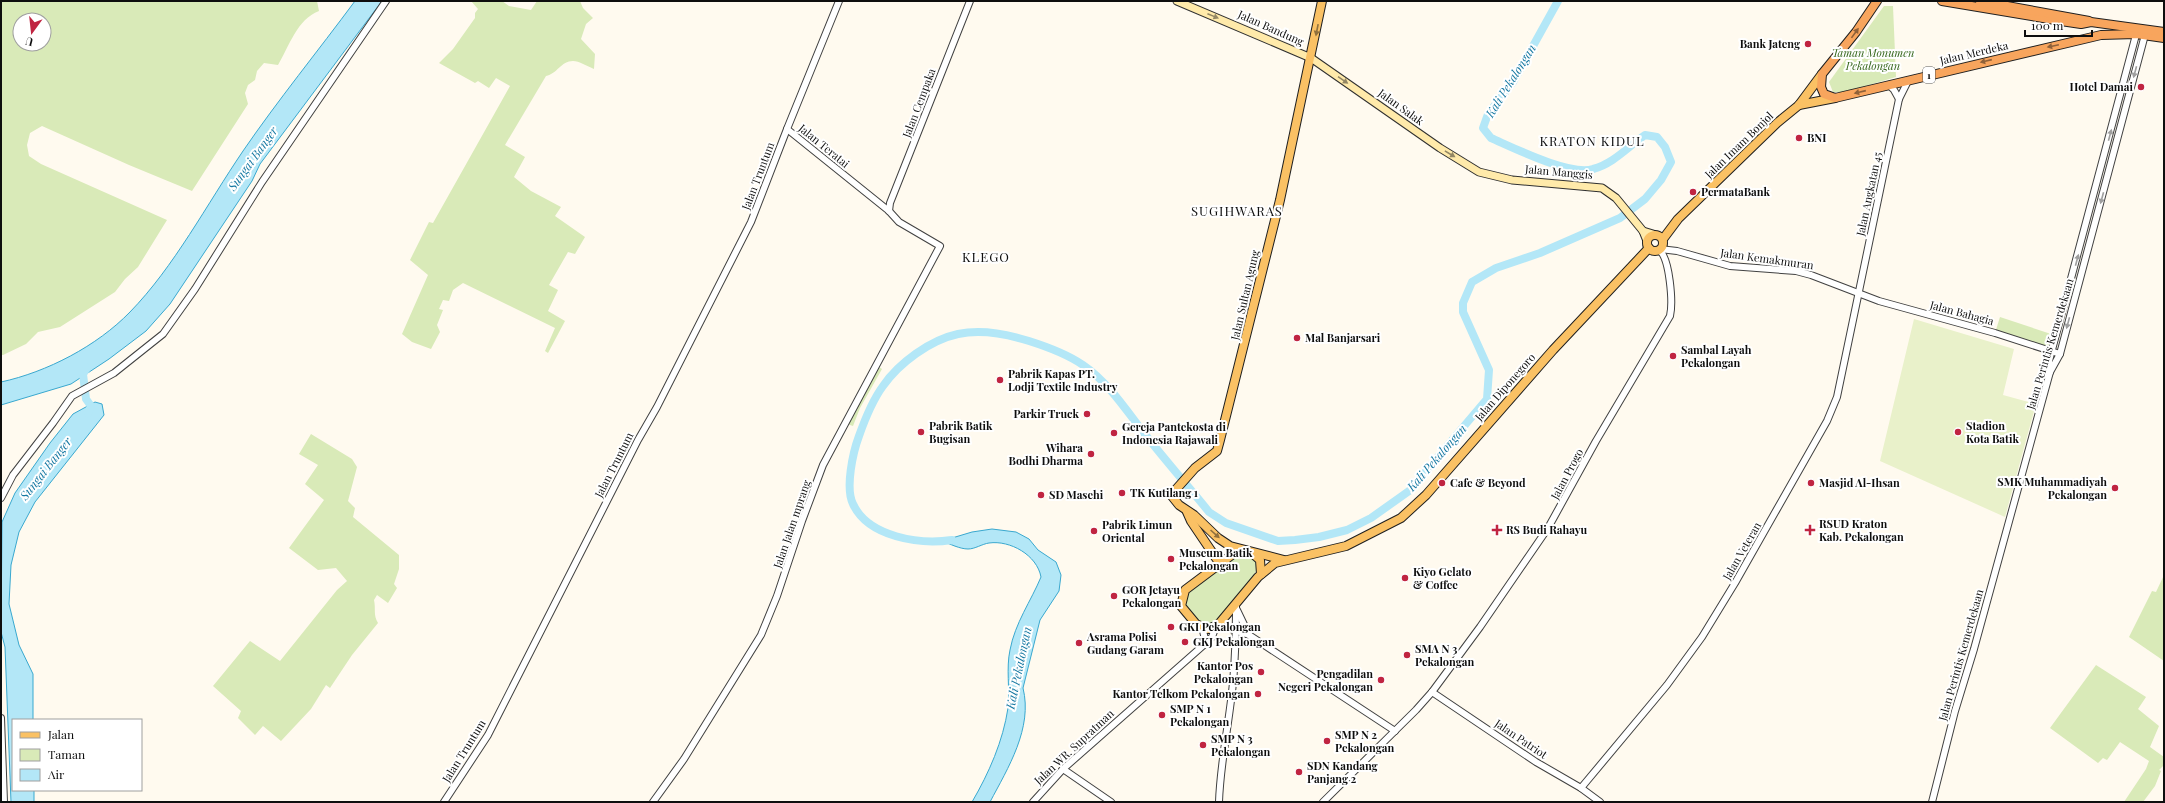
<svg xmlns="http://www.w3.org/2000/svg" width="2165" height="803" viewBox="0 0 2165 803" font-family="'Playfair Display',serif">
  <style>
    .green { fill: #d9eab8; fill-rule: evenodd }
    .pitch { fill: #e9f1ca }
    .water { fill: #b3e7f7; stroke: #39a8cf }
    .lines { fill: none; stroke-linecap: round; stroke-linejoin: round }
    .river { stroke: #b3e7f7; stroke-width: 8 }
    .tertiary-casing { stroke: #414141; stroke-width: 8 }
    .secondary-casing { stroke: #303030; stroke-width: 9 }
    .primary-casing { stroke: #1f1f1f; stroke-width: 10 }
    .trunk-casing { stroke: #1f1f1f; stroke-width: 10 }
    .tertiary { stroke: #fff; stroke-width: 6 }
    .secondary { stroke: #ffeaaa; stroke-width: 7 }
    .primary { stroke: #fac164; stroke-width: 8 }
    .trunk { stroke: #f8a55d; stroke-width: 8 }
    .oneway { fill: #938764 }
    .oneway2 { fill: #90703d }
    .oneway3 { fill: #8f6139 }
    .oneway4 { fill: #9f9f9f }
    .poi-dot { fill: #c02441; stroke: #fff; stroke-width: 1.5 }
    .labels { text-anchor: middle; stroke-width: 4; stroke-linejoin: round; paint-order: stroke }
    .shield { fill: #fff; stroke: #565656; stroke-width: 1 }
    .shield-label { font-size: 10px; font-weight: bold; fill: #0e0e0e }
    .street-label { font-size: 11px; fill: #0e0e0e; stroke: #fff }
    .poi-label { font-size: 11px; font-weight: bold; fill: #0e0e0e; stroke: #fff; text-anchor: start }
    .park-label { font-size: 11px; font-style: italic; fill: #36671d; stroke: #fff }
    .water-label { font-size: 12px; font-style: italic; fill: #1578a2; stroke: #fff }
    .quarter-label { font-size: 13px; letter-spacing: 1px; fill: #0e0e0e; stroke: #fff }
  </style>
  <rect width="100%" height="100%" fill="#fffaef"/>
  <g class="green">
    <path d="M1,1h316l2,10c-22,8 -30,36 -41,54l-14,-2 -7,8 -2,9 -7,5 -3,8 3,11 -56,87 -63,-26 -87,-39 -12,7 -3,12 2,11 12,8 126,56 -29,47 -13,12 -10,13 -55,35 -22,5 -12,12 -23,11h-2zM20,20h24v24h-24z"/>
    <path d="M471,1h31l7,5 22,4 6,-9h43l3,7 10,10 -7,6 -5,15 14,15 -1,15c-7,-3 -15,-8 -21,-8 -12,0 -16,13 -27,15l-41,69 20,12 -11,20 17,14 30,16 -6,9 30,21 -10,17 -7,-2 -19,33 9,5 -10,21 17,10 -17,32 -3,-2 10,-23 -92,-45 -10,7 -4,11 -6,-1 -4,9 4,1 -6,15 3,7 -9,17 -19,-7 -10,-8 26,-59 -18,-15 19,-38 4,1 77,-137 -14,-8 -7,10 -11,-7 -3,2 -36,-20 14,-14 22,-31v-5l3,-4z"/>
    <polygon points="1884,6 1893,6 1896,77 1845,92 1833,92 1829,82"/>
    <polygon points="2000,317 2054,335 2052,352 1995,333"/>
    <polygon points="879,367 882,369 860,408 853,426 847,424"/>
    <path d="M311,434l41,25 5,8 -9,34 7,7 -2,9 46,38v14l-5,15 3,4 -9,15 -11,-8 -3,5c2,9 -1,15 4,23l-26,32 -22,33 -4,-3 -15,24 -30,32 -18,-15 -8,9 -17,-17 3,-7 -28,-25 37,-45 30,20 57,-71 10,-9 -11,-13 -18,2 -29,-22 35,-48 -19,-16 13,-19 -19,-11z"/>
    <polygon points="1244,554 1253,557 1257,562 1257,569 1254,575 1216,621 1209,625 1197,622 1184,604 1188,591 1235,556"/>
    <polygon points="2164,575 2164,661 2129,637 2152,591 2156,592"/>
    <polygon points="2096,665 2146,697 2138,709 2159,726 2150,747 2164,757 2164,765 2159,770 2161,771 2155,786 2143,802 2124,802 2146,769 2149,761 2120,742 2107,760 2103,758 2098,763 2050,728"/>
  </g>
  <polygon class="pitch" points="1914,319 2014,349 2003,395 2036,404 2005,517 1880,461"/>
  <g class="water">
    <path d="M355,1h27l-122,163 -8,17 -82,123 -24,27 -37,28 -38,25 -70,21v-23c46,-10 96,-36 129,-70 44,-45 77,-108 113,-161 35,-51 75,-100 112,-150z"/>
    <polygon points="95,402 102,404 104,415 35,502 19,532 11,565 9,604 19,645 33,674 33,720 13,720 13,790 34,790 34,802 11,802 5,647 1,632 2,522 15,493 50,443 73,414"/>
    <path d="M992,529l24,3 13,7 9,11 18,12 5,13 -2,16 -19,29 -17,68c10,40 -15,80 -33,114h-18c17,-29 31,-61 36,-94 2,-19 -2,-40 2,-58 5,-27 21,-49 31,-73 -4,-22 -31,-37 -52,-34 -7,1 -14,6 -21,6 -8,0 -18,-5 -26,-8l30,-9z"/>
  </g>
  <g class="lines">
    <g class="river">
      <polyline points="87,368 83,374 86,399 91,406 88,413"/>
      <path d="M952,540c-32,5 -84,-3 -99,-36 -8,-16 0,-52 6,-68 6,-17 13,-35 24,-50 16,-23 47,-46 75,-52 23,-5 49,0 71,7 19,6 38,13 54,24 25,17 43,45 61,68 21,27 44,53 65,79l17,11 52,18 17,-1 24,-3 28,-7 24,-12 38,-27 78,-92 2,-29 -26,-58v-9l9,-21 24,-14 44,-15 80,-35 25,-19 16,-19 10,-18 -6,-15 -8,-10 -12,-2c-16,11 -32,29 -52,34 -23,7 -79,-21 -102,-31l-8,-10 5,-14 25,-32 45,-81"/>
    </g>
    <defs>
      <g id="tertiary">
        <polyline points="1889,85 1894,90 1899,99"/>
        <polyline points="889,211 890,203 970,1"/>
        <polyline points="1660,249 1677,251 1730,266 1796,271 1811,275 1879,301 1995,333 2060,354"/>
        <polyline points="2050,372 2049,361 2137,31"/>
        <polyline points="1,498 13,475 53,423 72,396 114,373 163,334 195,289 262,182 386,1"/>
        <polyline points="1237,610 1249,635"/>
        <polyline points="1218,625 1249,635 1395,731"/>
        <polyline points="1202,627 1206,643"/>
        <polyline points="1432,692 1536,762 1581,788 1600,802"/>
        <polyline points="1,718 4,802"/>
        <polyline points="1063,769 1111,802"/>
        <polyline points="1581,788 1667,685 1702,637 1735,583 1827,421 1837,397 1899,99 1908,81"/>
        <polyline points="444,802 488,735 638,440 657,407 751,222 787,129"/>
        <polyline points="653,802 684,759 761,635 777,596 802,521 823,465 940,246 899,222 889,211 787,129 839,1"/>
        <polyline points="1033,802 1063,769 1206,643 1212,637 1216,626"/>
        <path d="M1219,802c1,-32 7,-63 11,-94 5,-34 6,-70 6,-104"/>
        <path d="M1323,802l93,-92 16,-18 48,-65 68,-99 48,-87 74,-125c3,-13 0,-58 -11,-66"/>
        <polyline points="1932,802 1955,711 1974,649 2050,372 2060,354 2146,31"/>
      </g>
      <g id="secondary">
        <polyline points="1177,1 1311,58 1440,148 1479,172 1512,180 1602,188 1616,198 1643,231 1647,241"/>
        <polyline points="1643,231 1653,234"/>
      </g>
      <g id="primary">
        <polyline points="1799,105 1835,98"/>
        <circle cx="1655" cy="243" r="8"/>
        <polyline points="1663,239 1678,219 1777,123 1799,105 1822,74"/>
        <polyline points="1187,512 1191,521 1220,564"/>
        <polyline points="1246,551 1233,554 1185,590 1181,606 1196,624 1208,629 1218,625 1258,577 1275,563 1346,546 1401,518 1426,495 1553,350 1649,248"/>
        <polyline points="1252,553 1260,560 1261,574"/>
        <polyline points="1284,560 1230,546 1218,538 1194,515 1179,505 1171,495 1195,468 1217,451 1220,440 1280,200 1322,1"/>
      </g>
      <g id="trunk">
        <polyline points="1877,1 1856,32 1822,74 1821,87 1824,94 1835,98 2101,35 2136,34 2164,38"/>
        <polyline points="1942,1 2061,21 2081,24 2091,22 2164,32"/>
        <polyline points="1980,1 2089,21"/>
      </g>
    </defs>
    <use href="#tertiary" class="tertiary-casing"/>
    <use href="#secondary" class="secondary-casing"/>
    <use href="#primary" class="primary-casing"/>
    <use href="#trunk" class="trunk-casing"/>
    <use href="#tertiary" class="tertiary"/>
    <use href="#secondary" class="secondary"/>
    <use href="#primary" class="primary"/>
    <use href="#trunk" class="trunk"/>
  </g>
  <defs><path id="oneway-solid" d="M-6-.8H1V-3.2L6.5 0L1 3.2V.8H-6Z"/></defs>
  <g class="oneway">
    <use href="#oneway-solid" transform="translate(1213 16) rotate(22)"/>
    <use href="#oneway-solid" transform="translate(1343 80) rotate(34)"/>
    <use href="#oneway-solid" transform="translate(1450 154) rotate(31)"/>
  </g>
  <g class="oneway2">
    <use href="#oneway-solid" transform="translate(1317 30) rotate(101)"/>
    <use href="#oneway-solid" transform="translate(1215 534) rotate(42)"/>
  </g>
  <g class="oneway3">
    <use href="#oneway-solid" transform="translate(1855 33) rotate(-54)"/>
    <use href="#oneway-solid" transform="translate(2053 46) rotate(168)"/>
    <use href="#oneway-solid" transform="translate(1986 61) rotate(167)"/>
    <use href="#oneway-solid" transform="translate(1860 92) rotate(167)"/>
  </g>
  <g class="oneway4">
    <use href="#oneway-solid" transform="translate(2135 72) rotate(105)"/>
    <use href="#oneway-solid" transform="translate(2110 135) rotate(-75)"/>
    <use href="#oneway-solid" transform="translate(2102 198) rotate(105)"/>
    <use href="#oneway-solid" transform="translate(2077 260) rotate(-75)"/>
    <use href="#oneway-solid" transform="translate(2068 323) rotate(105)"/>
  </g>
  <g class="poi-dot">
    <circle cx="1808" cy="44" r="4"/>
    <circle cx="2141" cy="87" r="4"/>
    <circle cx="1799" cy="138" r="4"/>
    <circle cx="1693" cy="192" r="4"/>
    <circle cx="1297" cy="338" r="4"/>
    <circle cx="1673" cy="356" r="4"/>
    <circle cx="1000" cy="380" r="4"/>
    <circle cx="1087" cy="414" r="4"/>
    <circle cx="921" cy="432" r="4"/>
    <circle cx="1958" cy="432" r="4"/>
    <circle cx="1114" cy="433" r="4"/>
    <circle cx="1091" cy="454" r="4"/>
    <circle cx="1442" cy="483" r="4"/>
    <circle cx="1811" cy="483" r="4"/>
    <circle cx="2115" cy="488" r="4"/>
    <circle cx="1122" cy="493" r="4"/>
    <circle cx="1041" cy="495" r="4"/>
    <path d="M1495 524h4v4h4v4h-4v4h-4v-4h-4v-4h4z"/>
    <path d="M1808 524h4v4h4v4h-4v4h-4v-4h-4v-4h4z"/>
    <circle cx="1094" cy="531" r="4"/>
    <circle cx="1171" cy="559" r="4"/>
    <circle cx="1405" cy="578" r="4"/>
    <circle cx="1114" cy="596" r="4"/>
    <circle cx="1171" cy="627" r="4"/>
    <circle cx="1185" cy="642" r="4"/>
    <circle cx="1079" cy="643" r="4"/>
    <circle cx="1407" cy="655" r="4"/>
    <circle cx="1261" cy="672" r="4"/>
    <circle cx="1381" cy="680" r="4"/>
    <circle cx="1258" cy="694" r="4"/>
    <circle cx="1162" cy="715" r="4"/>
    <circle cx="1327" cy="741" r="4"/>
    <circle cx="1203" cy="745" r="4"/>
    <circle cx="1299" cy="772" r="4"/>
  </g>
  <g class="labels">
    <rect class="shield" x="1923" y="67" width="12" height="16" rx="3"/>
    <g class="shield-label">
      <text x="1929" y="79">1</text>
    </g>
    <g class="street-label">
      <text transform="translate(1271 28) rotate(24)" y="4">Jalan Bandung</text>
      <text transform="translate(1974 53) rotate(-13)" y="4">Jalan Merdeka</text>
      <text transform="translate(919 103) rotate(-69)" y="4">Jalan Cempaka</text>
      <text transform="translate(1401 107) rotate(36)" y="4">Jalan Salak</text>
      <text transform="translate(1739 145) rotate(-44)" y="4">Jalan Imam Bonjol</text>
      <text transform="translate(824 146) rotate(39)" y="4">Jalan Teratai</text>
      <text transform="translate(1559 172) rotate(5)" y="4">Jalan Manggis</text>
      <text transform="translate(758 176) rotate(-69)" y="4">Jalan Truntum</text>
      <text transform="translate(1869 194) rotate(-78)" y="4">Jalan Angkatan 45</text>
      <text transform="translate(1767 259) rotate(8)" y="4">Jalan Kemakmuran</text>
      <text transform="translate(1245 295) rotate(-77)" y="4">Jalan Sultan Agung</text>
      <text transform="translate(1962 313) rotate(15)" y="4">Jalan Bahagia</text>
      <text transform="translate(2050 344) rotate(-73)" y="4">Jalan Perintis Kemerdekaan</text>
      <text transform="translate(1505 387) rotate(-49)" y="4">Jalan Diponegoro</text>
      <text transform="translate(614 465) rotate(-63)" y="4">Jalan Truntum</text>
      <text transform="translate(1567 474) rotate(-62)" y="4">Jalan Progo</text>
      <text transform="translate(792 524) rotate(-71)" y="4">Jalan Jalan mprang</text>
      <text transform="translate(1742 551) rotate(-60)" y="4">Jalan Veteran</text>
      <text transform="translate(1961 655) rotate(-74)" y="4">Jalan Perintis Kemerdekaan</text>
      <text transform="translate(1521 739) rotate(34)" y="4">Jalan Patriot</text>
      <text transform="translate(1074 747) rotate(-43)" y="4">Jalan WR. Supratman</text>
      <text transform="translate(464 751) rotate(-58)" y="4">Jalan Truntum</text>
    </g>
    <g class="poi-label">
      <text x="1800" y="48" text-anchor="end">Bank Jateng</text>
      <text x="2133" y="91" text-anchor="end">Hotel Damai</text>
      <text x="1807" y="142">BNI</text>
      <text x="1701" y="196">PermataBank</text>
      <text x="1305" y="342">Mal Banjarsari</text>
      <text x="1681" y="354">Sambal Layah<tspan x="1681" dy="13">Pekalongan</tspan></text>
      <text x="1008" y="378">Pabrik Kapas PT.<tspan x="1008" dy="13">Lodji Textile Industry</tspan></text>
      <text x="1079" y="418" text-anchor="end">Parkir Truck</text>
      <text x="929" y="430">Pabrik Batik<tspan x="929" dy="13">Bugisan</tspan></text>
      <text x="1966" y="430">Stadion<tspan x="1966" dy="13">Kota Batik</tspan></text>
      <text x="1122" y="431">Gereja Pantekosta di<tspan x="1122" dy="13">Indonesia Rajawali</tspan></text>
      <text x="1083" y="452" text-anchor="end">Wihara<tspan x="1083" dy="13">Bodhi Dharma</tspan></text>
      <text x="2107" y="486" text-anchor="end">SMK Muhammadiyah<tspan x="2107" dy="13">Pekalongan</tspan></text>
      <text x="1450" y="487">Cafe &amp; Beyond</text>
      <text x="1819" y="487">Masjid Al-Ihsan</text>
      <text x="1130" y="497">TK Kutilang 1</text>
      <text x="1049" y="499">SD Masehi</text>
      <text x="1819" y="528">RSUD Kraton<tspan x="1819" dy="13">Kab. Pekalongan</tspan></text>
      <text x="1102" y="529">Pabrik Limun<tspan x="1102" dy="13">Oriental</tspan></text>
      <text x="1506" y="534">RS Budi Rahayu</text>
      <text x="1179" y="557">Museum Batik<tspan x="1179" dy="13">Pekalongan</tspan></text>
      <text x="1413" y="576">Kiyo Gelato<tspan x="1413" dy="13">&amp; Coffee</tspan></text>
      <text x="1122" y="594">GOR Jetayu<tspan x="1122" dy="13">Pekalongan</tspan></text>
      <text x="1179" y="631">GKI Pekalongan</text>
      <text x="1087" y="641">Asrama Polisi<tspan x="1087" dy="13">Gudang Garam</tspan></text>
      <text x="1193" y="646">GKJ Pekalongan</text>
      <text x="1415" y="653">SMA N 3<tspan x="1415" dy="13">Pekalongan</tspan></text>
      <text x="1253" y="670" text-anchor="end">Kantor Pos<tspan x="1253" dy="13">Pekalongan</tspan></text>
      <text x="1373" y="678" text-anchor="end">Pengadilan<tspan x="1373" dy="13">Negeri Pekalongan</tspan></text>
      <text x="1250" y="698" text-anchor="end">Kantor Telkom Pekalongan</text>
      <text x="1170" y="713">SMP N 1<tspan x="1170" dy="13">Pekalongan</tspan></text>
      <text x="1335" y="739">SMP N 2<tspan x="1335" dy="13">Pekalongan</tspan></text>
      <text x="1211" y="743">SMP N 3<tspan x="1211" dy="13">Pekalongan</tspan></text>
      <text x="1307" y="770">SDN Kandang<tspan x="1307" dy="13">Panjang 2</tspan></text>
    </g>
    <g class="park-label">
      <text x="1873" y="57">Taman Monumen<tspan x="1873" dy="13">Pekalongan</tspan></text>
    </g>
    <g class="water-label">
      <text transform="translate(1511 81) rotate(-58)" y="4">Kali Pekalongan</text>
      <text transform="translate(253 159) rotate(-54)" y="4">Sungai Banger</text>
      <text transform="translate(1437 458) rotate(-49)" y="4">Kali Pekalongan</text>
      <text transform="translate(46 469) rotate(-52)" y="4">Sungai Banger</text>
      <text transform="translate(1019 668) rotate(-78)" y="4">Kali Pekalongan</text>
    </g>
    <g class="quarter-label">
      <text x="1592" y="146">KRATON KIDUL</text>
      <text x="1237" y="216">SUGIHWARAS</text>
      <text x="986" y="262">KLEGO</text>
    </g>
  </g>
  <rect width="2165" height="803" fill="none" stroke="#0e0e0e" stroke-width="4"/>
  <rect x="12" y="719" width="130" height="72" fill="#ffffff" stroke="#9f9f9f"/>
  <rect x="20" y="732" width="20" height="6" fill="#fac164" stroke="#9f9f9f"/>
  <text x="48" y="739" font-size="12" fill="#0e0e0e">Jalan</text>
  <rect x="20" y="749" width="20" height="12" fill="#d9eab8" stroke="#9f9f9f"/>
  <text x="48" y="759" font-size="12" fill="#0e0e0e">Taman</text>
  <rect x="20" y="769" width="20" height="12" fill="#b3e7f7" stroke="#9f9f9f"/>
  <text x="48" y="779" font-size="12" fill="#0e0e0e">Air</text>
  <g transform="translate(32 32) rotate(195)"><circle r="19" fill="#ffffff" stroke="#9f9f9f"/>
  <path d="M0-3L7 15L0 10L-7 15Z" fill="#c02441"/>
  <text y="-6" font-size="11" font-weight="bold" text-anchor="middle" fill="#0e0e0e">U</text>
  </g>
  <path d="M2025 30v6h67v-6" fill="none" stroke="#0e0e0e" stroke-width="2"/>
  <text x="2031" y="30" font-size="12" fill="#0e0e0e" stroke="#ffffff" stroke-width="3" paint-order="stroke">100 m</text>
</svg>
